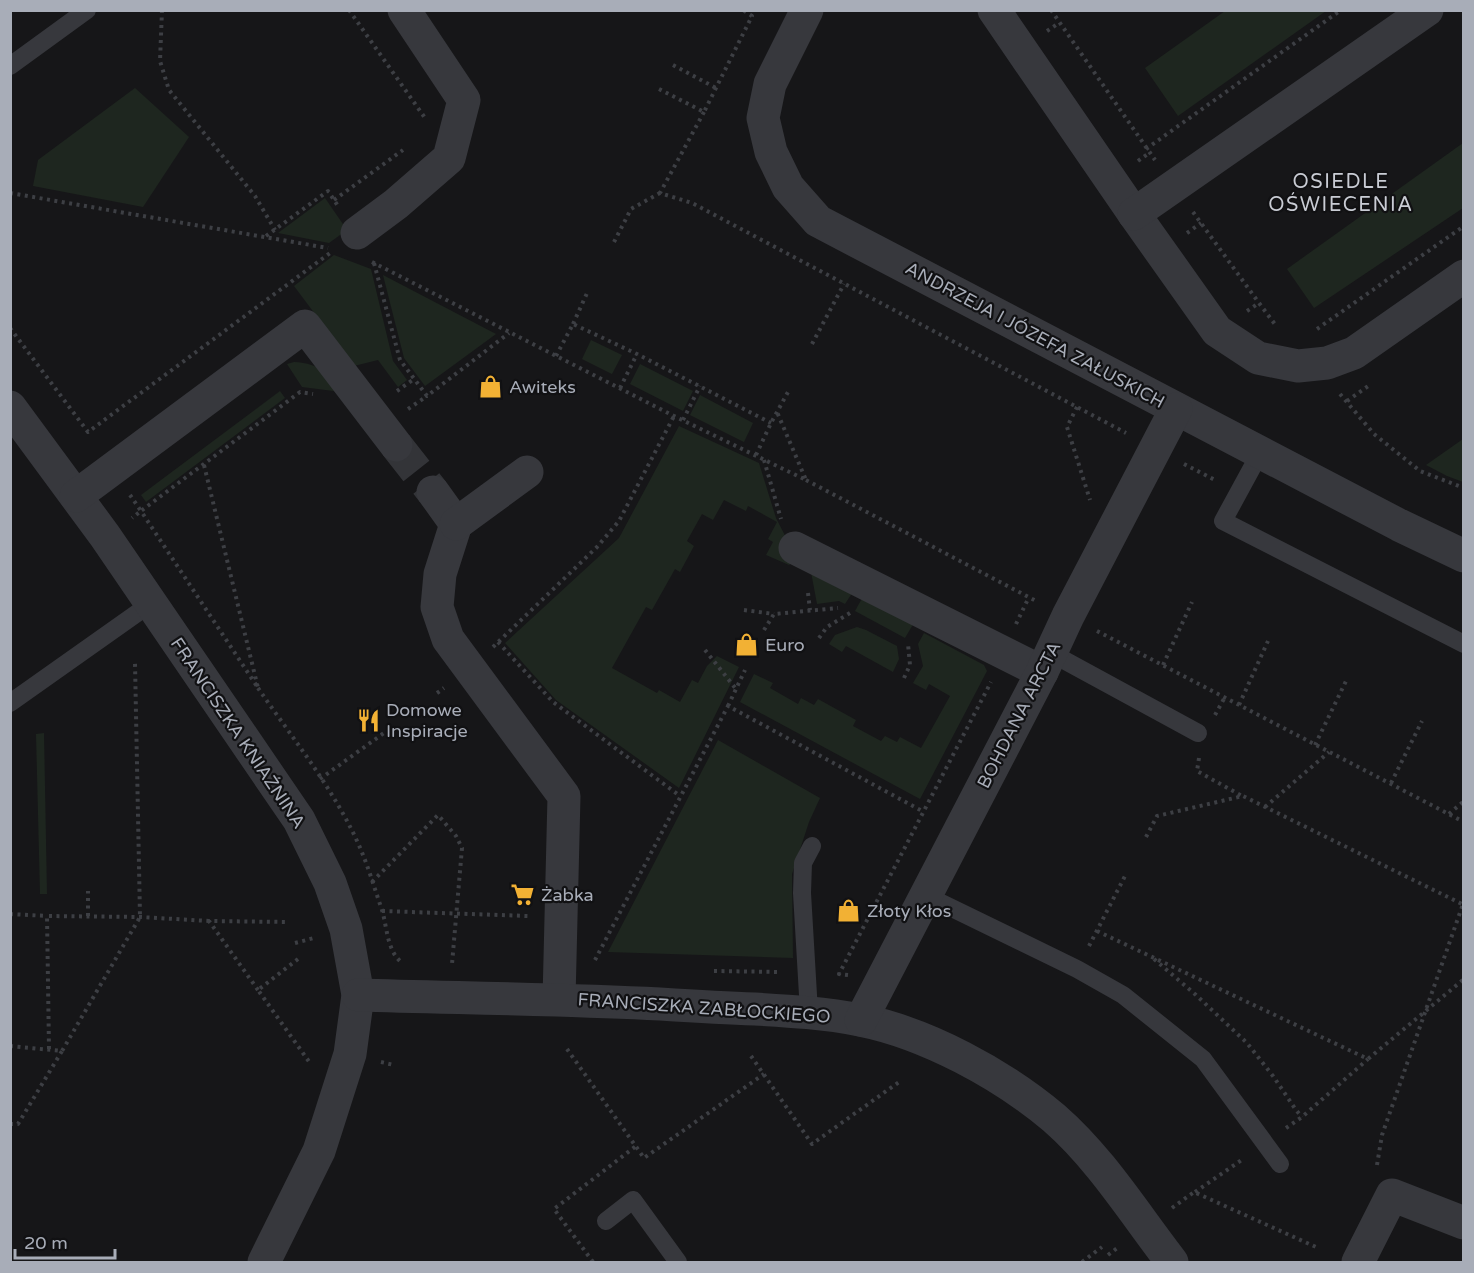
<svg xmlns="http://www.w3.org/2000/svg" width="1474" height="1273" viewBox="0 0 1474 1273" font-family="'Varela Round',sans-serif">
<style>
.green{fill:#1e261f}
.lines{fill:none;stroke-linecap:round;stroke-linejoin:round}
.street-tunnel{stroke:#333438;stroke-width:33;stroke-dasharray:33 16;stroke-linecap:butt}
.path{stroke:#3d3f44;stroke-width:4;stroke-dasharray:3 4.5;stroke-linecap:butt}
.lane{stroke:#37383d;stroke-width:18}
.street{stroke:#37383d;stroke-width:33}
.labels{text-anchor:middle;stroke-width:4.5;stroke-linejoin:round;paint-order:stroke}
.street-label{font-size:18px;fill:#a8adb8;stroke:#111113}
.poi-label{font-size:18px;fill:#a8adb8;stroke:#111113;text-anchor:start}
.neighbourhood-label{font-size:20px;letter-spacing:1.5px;fill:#c9ccd4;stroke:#111113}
</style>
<rect width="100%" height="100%" fill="#161618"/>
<g class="green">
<polygon points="1225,11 1326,11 1178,116 1145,68"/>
<polygon points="135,88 189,137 143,207 33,186 38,160"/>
<polygon points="1463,143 1463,208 1314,308 1287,269"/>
<polygon points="325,198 347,230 329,243 278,233"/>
<polygon points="334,255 371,269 393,361 407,380 398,387 378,360 354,366 294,286"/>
<polygon points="383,275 496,334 425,386 404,358"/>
<polygon points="591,340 622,355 612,374 582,359"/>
<path d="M294 362C321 363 330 376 349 393L302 387 287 364Z"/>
<polygon points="640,364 693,391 683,411 630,384"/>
<polygon points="280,391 285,398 146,502 141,495"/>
<polygon points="700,395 753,423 744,442 690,415"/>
<polygon points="679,426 759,463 776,518 797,559 789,565 766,555 773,542 768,539 777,522 748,506 746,511 724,500 713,520 702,514 687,541 694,546 680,572 675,569 652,610 646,607 612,668 657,693 659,690 680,702 692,680 698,683 707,666 717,656 739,667 679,788 556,700 505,643 619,538"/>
<polygon points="1463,439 1463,482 1447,476 1426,465"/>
<polygon points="811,572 856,587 845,604 839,601 817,604"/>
<polygon points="865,593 915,621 905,638 855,611"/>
<polygon points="857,627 866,630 897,646 899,659 893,672 846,646 842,652 829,644 835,635"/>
<polygon points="924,633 984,665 987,671 920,799 740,702 754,674 773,683 770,688 798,704 801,698 814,705 818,699 856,720 853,726 881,741 885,736 897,742 900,737 921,748 950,696 929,684 926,690 913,683 923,666 918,644"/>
<polygon points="44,733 47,894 40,894 36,734"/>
<polygon points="718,740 820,798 809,822 792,874 793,958 608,952"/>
</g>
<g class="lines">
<polyline class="street-tunnel" points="396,445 433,492"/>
<g class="path">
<polyline points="162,10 160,61 169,90 255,196 275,230"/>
<polyline points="349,10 425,118"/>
<polyline points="1051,10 1155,160"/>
<polyline points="1047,31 1059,23"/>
<polyline points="673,65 716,88"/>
<polyline points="659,89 704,112 752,16 743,10"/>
<polyline points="704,112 660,193 692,203 1126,433"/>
<polyline points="1146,149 1341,10"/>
<polyline points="1138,161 1149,153"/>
<polyline points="10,193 328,248"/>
<polyline points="334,200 403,150"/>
<polyline points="1193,212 1259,303 1277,327"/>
<polyline points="1187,233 1201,223"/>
<polyline points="266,236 328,191 338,206"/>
<polyline points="614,242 631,209 660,193"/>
<polyline points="372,262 674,416 806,480 777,412"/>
<polyline points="374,263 400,360 427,396 509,333"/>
<polyline points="1247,311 1259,303"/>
<polyline points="573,324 588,291"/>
<polyline points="10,328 88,432 330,253"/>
<polyline points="1317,329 1464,226"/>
<polyline points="812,344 844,284"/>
<polyline points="556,356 573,324 637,354 771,423"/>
<polyline points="620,388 637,354"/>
<polyline points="397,391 414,379"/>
<polyline points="1340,394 1374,434 1420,471 1464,488"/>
<polyline points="1347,401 1371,384"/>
<polyline points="1077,407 1067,427 1090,500"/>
<polyline points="408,409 427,396"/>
<polyline points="683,420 700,386"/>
<polyline points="756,455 771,423 788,392"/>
<polyline points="764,460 781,519"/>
<polyline points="1184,464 1215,480"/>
<polyline points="204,465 258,688 141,511 300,392 313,394"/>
<polyline points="806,480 1038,602"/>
<polyline points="130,495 141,511 132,518"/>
<polyline points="808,593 810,610"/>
<polyline points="744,610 774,614"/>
<polyline points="1016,624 1029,597"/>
<polyline points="764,630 774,614 838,608"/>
<polyline points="1097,631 1464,822"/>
<polyline points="819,638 827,627 850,613"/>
<polyline points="498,642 553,702 680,796"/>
<polyline points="493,647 597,547 619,521 674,416"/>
<polyline points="705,650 736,689"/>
<polyline points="1163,665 1192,602"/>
<polyline points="904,678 910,665 908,644"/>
<path d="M258 688C293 739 337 793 361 850 369 869 375 890 382 910 387 927 387 949 400 961"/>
<polyline points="437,693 444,688"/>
<polyline points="1239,705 1268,641"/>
<polyline points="728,706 745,670"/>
<polyline points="1215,715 1225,697"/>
<polyline points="1315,745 1346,681"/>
<polyline points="1199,758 1197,771 1242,796"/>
<polyline points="320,779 384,733"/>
<polyline points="1391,783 1422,721"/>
<polyline points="1265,807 1329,752"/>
<polyline points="1449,814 1464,801"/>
<polyline points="1146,837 1157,816 1243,796 1464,905"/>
<polyline points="372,882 438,815 456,836 462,848 452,964"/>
<polyline points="382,911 528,916"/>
<polyline points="10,914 47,916"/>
<polyline points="88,916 88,891"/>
<polyline points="1097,931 1368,1059 1464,979"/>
<polyline points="295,943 314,938"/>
<polyline points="1089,946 1126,874"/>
<polyline points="298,959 258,990 310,1063"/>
<polyline points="1154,959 1196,995 1247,1043 1273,1076 1296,1110 1302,1117"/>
<polyline points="595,960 728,706 924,812"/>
<polyline points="714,971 781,972"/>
<polyline points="848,975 839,974 991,682"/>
<polyline points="258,990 209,921 288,922"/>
<polyline points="10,1046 62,1051 140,917 135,663"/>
<polyline points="49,1049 47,916 140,917 209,921"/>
<polyline points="567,1049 644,1158 764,1074"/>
<polyline points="751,1056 812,1144 899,1082"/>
<polyline points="381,1062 394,1065"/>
<polyline points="10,1124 18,1124 62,1051"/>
<polyline points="1286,1128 1302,1117 1368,1059"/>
<polyline points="1377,1165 1382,1135 1463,904"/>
<polyline points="1195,1192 1243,1159"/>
<polyline points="1172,1208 1194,1192 1316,1247"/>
<polyline points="1108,1255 1120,1246"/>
<polyline points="593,1262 554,1209 636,1146"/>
<polyline points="1082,1262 1102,1247"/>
</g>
<g class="lane">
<polyline points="10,66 87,10"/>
<polyline points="1260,453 1223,521 1464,644"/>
<polyline points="1051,653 1198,733"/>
<polyline points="10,703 150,604"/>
<polyline points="925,895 1077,969 1123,995 1203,1059 1280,1164"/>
<polyline points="809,1012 802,893 803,863 812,846"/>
<polyline points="606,1221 633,1200 678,1262"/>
</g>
<g class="street">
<polyline points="807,10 770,84 763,118 771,152 788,187 818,221 1399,525 1464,556"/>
<polyline points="994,10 1134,214 1217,331 1258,358 1298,366 1327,363 1354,353 1464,276"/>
<polyline points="1134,214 1427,10"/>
<polyline points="357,233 396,204 449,158 464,100 404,10"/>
<polyline points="10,407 105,536 299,820 330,883 346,929 358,995 350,1054 319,1151 264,1262"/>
<polyline points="433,492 456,524 440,574 437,607 448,639 564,796 559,999"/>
<polyline points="76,496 305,326 396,445"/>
<polyline points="456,524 527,472"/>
<polyline points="795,548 1042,672"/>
<path d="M358 995C459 998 559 999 660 1004 691 1006 723 1008 755 1009 790 1011 825 1013 860 1020 926 1033 1002 1074 1054 1118 1101 1159 1134 1213 1172 1262"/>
<polyline points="861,1020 1042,672 1068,616 1176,409"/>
<polyline points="1358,1262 1392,1195 1464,1223"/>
</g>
</g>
<defs>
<symbol id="shop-bare" viewBox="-9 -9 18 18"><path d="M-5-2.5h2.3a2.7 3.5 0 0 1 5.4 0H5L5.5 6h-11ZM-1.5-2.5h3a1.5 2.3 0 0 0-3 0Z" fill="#f2b134" stroke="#111113" stroke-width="2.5" paint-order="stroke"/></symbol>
<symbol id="restaurant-bare" viewBox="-9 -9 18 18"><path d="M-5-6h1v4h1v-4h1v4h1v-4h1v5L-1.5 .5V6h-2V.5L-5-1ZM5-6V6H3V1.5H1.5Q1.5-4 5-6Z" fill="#f2b134" stroke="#111113" stroke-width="2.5" paint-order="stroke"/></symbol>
<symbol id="supermarket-bare" viewBox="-9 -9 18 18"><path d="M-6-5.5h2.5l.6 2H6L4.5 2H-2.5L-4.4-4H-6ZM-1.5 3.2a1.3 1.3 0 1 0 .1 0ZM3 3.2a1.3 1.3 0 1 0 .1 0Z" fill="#f2b134" stroke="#111113" stroke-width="2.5" paint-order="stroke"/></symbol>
</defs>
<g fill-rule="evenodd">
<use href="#shop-bare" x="474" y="370" width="33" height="33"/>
<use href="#shop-bare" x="730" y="628" width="33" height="33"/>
<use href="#restaurant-bare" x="352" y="704" width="33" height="33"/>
<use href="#supermarket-bare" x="506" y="878" width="33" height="33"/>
<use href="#shop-bare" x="832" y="894" width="33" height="33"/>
</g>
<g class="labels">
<g class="street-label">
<text transform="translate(1035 335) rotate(28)" y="6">ANDRZEJA I JÓZEFA ZAŁUSKICH</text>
<text transform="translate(1019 715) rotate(-63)" y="6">BOHDANA ARCTA</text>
<text transform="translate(238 733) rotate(56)" y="6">FRANCISZKA KNIAŹNINA</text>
<text transform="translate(704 1008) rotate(4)" y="6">FRANCISZKA ZABŁOCKIEGO</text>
</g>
<g class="poi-label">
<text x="509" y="393">Awiteks</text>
<text x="765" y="651">Euro</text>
<text x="386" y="716">Domowe<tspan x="386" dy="21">Inspiracje</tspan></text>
<text x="541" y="901">Żabka</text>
<text x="867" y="917">Złoty Kłos</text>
</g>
<g class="neighbourhood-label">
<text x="1341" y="188">OSIEDLE<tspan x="1341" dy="23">OŚWIECENIA</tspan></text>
</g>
</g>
<rect width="1474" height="1273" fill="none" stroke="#a8adb8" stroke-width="24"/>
<path d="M15 1249v9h100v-9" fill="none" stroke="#a8adb8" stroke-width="3"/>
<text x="24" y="1249" font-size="18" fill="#a8adb8" stroke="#111113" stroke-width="4.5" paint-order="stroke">20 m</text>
</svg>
